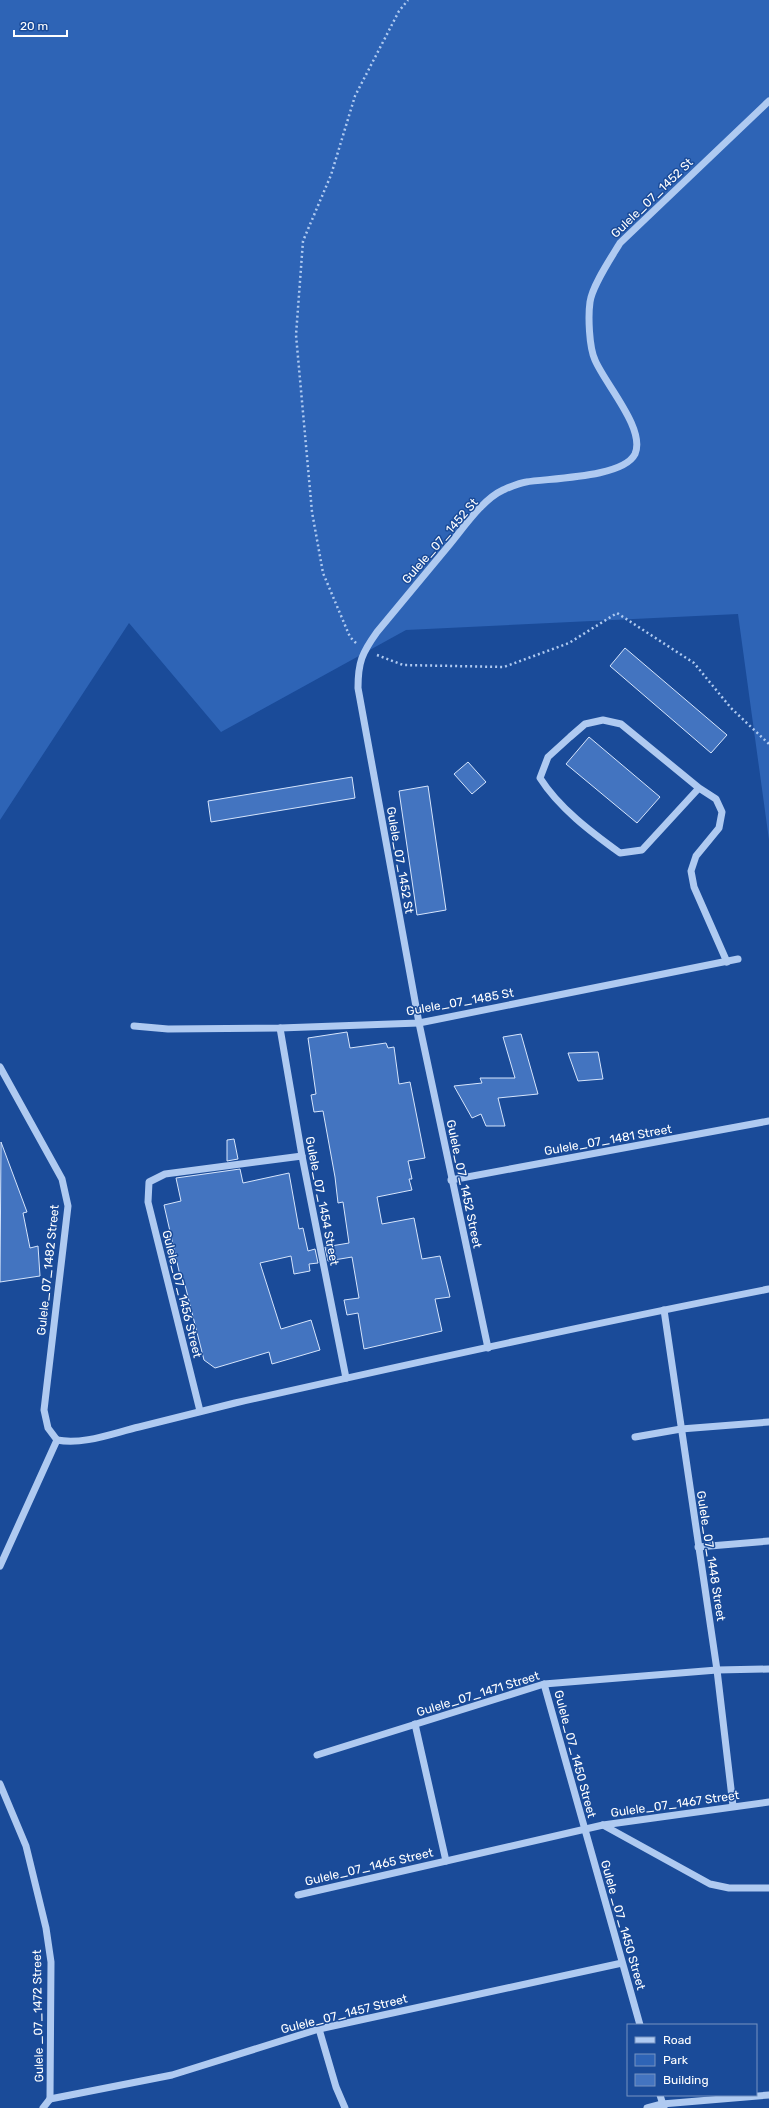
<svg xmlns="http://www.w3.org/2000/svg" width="769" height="2108" viewBox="0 0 769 2108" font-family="Rubik,sans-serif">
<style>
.green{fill:#2e64b6}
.building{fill:#4374c0;stroke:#d6e5fc}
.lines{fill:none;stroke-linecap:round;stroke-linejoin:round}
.path{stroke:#afcaf1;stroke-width:2.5;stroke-dasharray:2 3;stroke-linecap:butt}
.minor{stroke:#afcaf1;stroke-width:7}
.labels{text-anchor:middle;stroke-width:3;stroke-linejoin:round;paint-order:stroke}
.street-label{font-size:12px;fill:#fff;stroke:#1a4b99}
</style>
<rect width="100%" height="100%" fill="#1a4b99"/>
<polygon class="green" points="0,0 769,0 769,840 738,614 406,630 221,732 129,623 0,820"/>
<g class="building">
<polygon points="625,648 727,735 711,753 610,666"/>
<polygon points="589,737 660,797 637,823 566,764"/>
<polygon points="468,762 486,782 472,794 454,774"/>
<polygon points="352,777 355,798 211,822 208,801"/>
<polygon points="428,786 446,910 417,915 399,791"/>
<polygon points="347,1032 350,1048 386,1043 388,1048 394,1047 399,1084 410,1082 425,1158 408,1161 412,1179 409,1179 412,1190 377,1197 382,1224 414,1218 422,1259 440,1256 450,1297 435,1299 442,1331 364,1349 358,1313 347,1315 344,1300 359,1298 352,1257 328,1261 325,1247 349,1243 343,1202 338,1203 335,1177 323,1111 314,1112 311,1095 316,1094 308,1038"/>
<polygon points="521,1034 538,1094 498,1098 505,1126 486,1126 481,1114 472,1118 454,1086 482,1083 480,1078 515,1078 503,1037"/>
<polygon points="598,1052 603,1079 578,1081 568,1053"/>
<polygon points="234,1139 238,1159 227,1161 227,1140"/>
<polygon points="1,1142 27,1212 23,1213 30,1248 38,1246 40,1276 0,1282"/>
<polygon points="240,1169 243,1183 289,1173 299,1229 303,1228 308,1251 315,1249 318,1263 309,1264 310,1271 294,1274 291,1256 260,1263 281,1329 311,1320 320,1350 272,1364 269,1352 215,1368 204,1360 185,1285 183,1285 179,1271 164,1205 181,1201 176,1178"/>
</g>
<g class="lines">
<g class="path">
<polyline points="356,643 350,637 323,573 312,512 296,335 303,241 331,175 355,96 399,11 408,0"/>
<polyline points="377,655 403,665 504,667 569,643 617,613 694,663 731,708 769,744"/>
</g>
<g class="minor">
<path d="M699 788 642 850 620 853C591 832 559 808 540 778L548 757 570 737 585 724 603 720 621 724 699 788 716 799 722 812 719 828 696 856 691 871 694 887 727 962"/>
<polyline points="134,1026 168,1029 280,1028 419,1023 738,959"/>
<polyline points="280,1028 302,1156 346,1378"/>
<polyline points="0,1067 62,1179 68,1206 44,1410 48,1428 57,1440"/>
<polyline points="451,1180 769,1121"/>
<polyline points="664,1310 717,1670 733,1806"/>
<path d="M488 1348 419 1023 358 688C358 662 362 653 377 632 401 603 426 573 450 544 464 527 483 499 503 490 510 487 519 483 526 482 550 478 623 478 635 454 646 429 605 384 595 360 589 347 588 316 590 302 592 286 611 258 620 243L769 101"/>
<polyline points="200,1411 148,1202 149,1182 165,1174 302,1156"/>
<polyline points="635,1437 681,1429 769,1422"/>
<path d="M57 1440C84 1445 113 1433 139 1427 171 1419 203 1411 235 1403 413 1363 590 1324 769 1289"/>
<polyline points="698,1547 769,1541"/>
<polyline points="0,1566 57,1440"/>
<polyline points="544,1684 640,2025"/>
<polyline points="415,1724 446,1861"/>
<polyline points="317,1755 544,1684 717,1670 769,1669"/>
<polyline points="0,1784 26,1846 46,1928 51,1962 50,2099 43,2108"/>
<polyline points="603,1825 710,1884 729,1888 769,1888"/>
<polyline points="298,1895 603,1825 769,1802"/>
<polyline points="319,2029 336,2087 345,2108"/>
<polyline points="660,2095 664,2108"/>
<polyline points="50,2099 172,2075 319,2029 622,1963"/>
<polyline points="647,2108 662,2104 769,2095"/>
</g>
</g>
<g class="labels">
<g class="street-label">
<text transform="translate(652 198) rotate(-44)" y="4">Gulele_07_1452 St</text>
<text transform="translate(440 541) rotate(-49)" y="4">Gulele_07_1452 St</text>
<text transform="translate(400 860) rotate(80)" y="4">Gulele_07_1452 St</text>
<text transform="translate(460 1002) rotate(-10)" y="4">Gulele_07_1485 St</text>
<text transform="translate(608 1140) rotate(-10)" y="4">Gulele_07_1481 Street</text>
<text transform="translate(464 1184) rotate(78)" y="4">Gulele_07_1452 Street</text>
<text transform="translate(322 1201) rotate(79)" y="4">Gulele_07_1454 Street</text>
<text transform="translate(48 1270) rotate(-84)" y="4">Gulele_07_1482 Street</text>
<text transform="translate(182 1294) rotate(76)" y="4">Gulele_07_1456 Street</text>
<text transform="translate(711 1556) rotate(81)" y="4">Gulele_07_1448 Street</text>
<text transform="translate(478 1694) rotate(-17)" y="4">Gulele_07_1471 Street</text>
<text transform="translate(575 1754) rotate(75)" y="4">Gulele_07_1450 Street</text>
<text transform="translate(675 1804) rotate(-8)" y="4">Gulele_07_1467 Street</text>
<text transform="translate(369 1867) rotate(-13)" y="4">Gulele_07_1465 Street</text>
<text transform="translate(623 1925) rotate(74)" y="4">Gulele _07_1450 Street</text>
<text transform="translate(344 2014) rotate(-14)" y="4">Gulele_07_1457 Street</text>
<text transform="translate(38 2016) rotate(-91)" y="4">Gulele _07_1472 Street</text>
</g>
</g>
<rect x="627" y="2024" width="130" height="72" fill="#1a4b99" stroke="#7693c2"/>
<rect x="635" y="2037" width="20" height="6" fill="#afcaf1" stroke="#7693c2"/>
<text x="663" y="2044" font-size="12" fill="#ffffff">Road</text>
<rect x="635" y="2054" width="20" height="12" fill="#2e64b6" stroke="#7693c2"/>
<text x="663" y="2064" font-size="12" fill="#ffffff">Park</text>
<rect x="635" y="2074" width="20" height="12" fill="#4374c0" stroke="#7693c2"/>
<text x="663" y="2084" font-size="12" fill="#ffffff">Building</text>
<path d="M14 30v6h53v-6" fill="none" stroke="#ffffff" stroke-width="2"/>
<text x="20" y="30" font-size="12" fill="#ffffff" stroke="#1a4b99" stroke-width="3" paint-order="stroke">20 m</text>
</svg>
